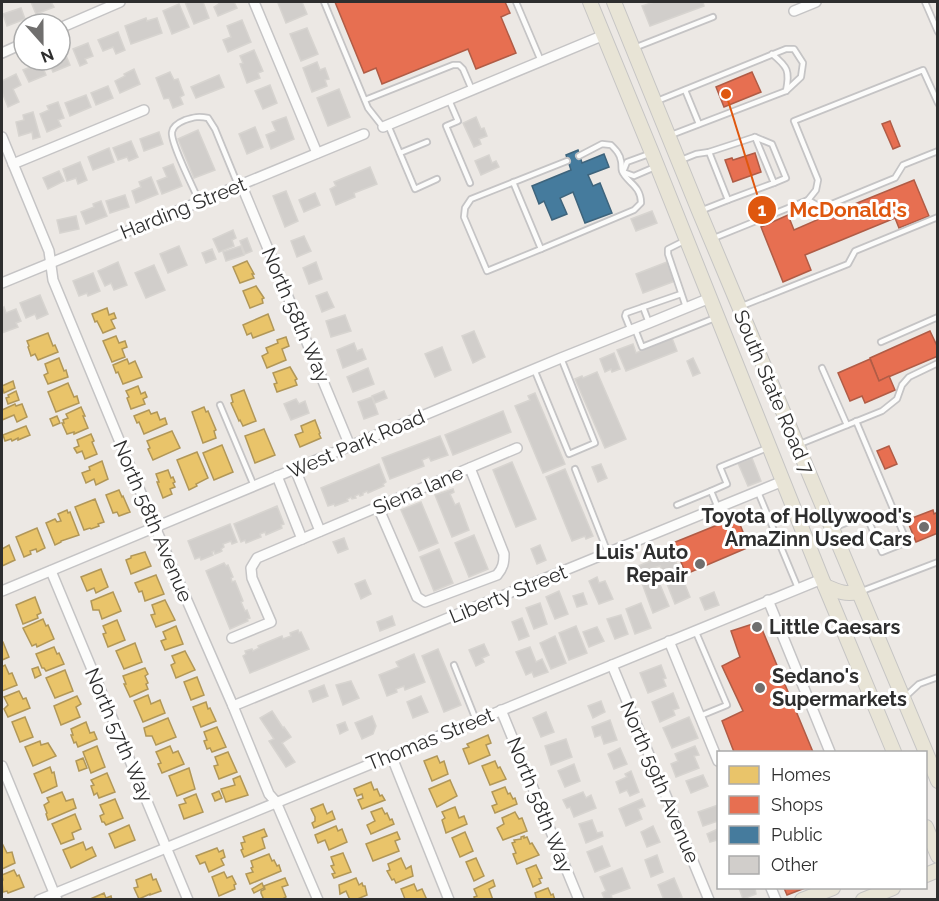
<svg xmlns="http://www.w3.org/2000/svg" width="939" height="901" viewBox="0 0 939 901" font-family="Raleway,sans-serif">
<style>
.homes{fill:#e9c46a;stroke:#b19758;stroke-width:1.5}
.shops{fill:#e76f51;stroke:#b05c46;stroke-width:1.5}
.public{fill:#457b9d;stroke:#3e647c;stroke-width:1.5}
.building{fill:#d1cecb;stroke:#d7d4d0;stroke-width:1.5}
.lines{fill:none;stroke-linecap:round;stroke-linejoin:round}
.lane-casing{stroke:#c5c4c5;stroke-width:8}
.street-casing{stroke:#c5c4c5;stroke-width:12}
.primary-casing{stroke:#c6c5c4;stroke-width:16}
.lane{stroke:#fcfcfb;stroke-width:4.5}
.street{stroke:#fcfcfb;stroke-width:9}
.primary{stroke:#e8e4d6;stroke-width:14}
.poi-dot{fill:#706f6e;stroke:#fff;stroke-width:2}
.labels{text-anchor:middle;stroke-width:6;stroke-linejoin:round;paint-order:stroke}
.street-label{font-size:20px;fill:#2e2e2e;stroke:#fff}
.poi-label{font-size:20px;font-weight:bold;fill:#2e2e2e;stroke:#fff;text-anchor:end}
.leader{fill:none;stroke:#df570e;stroke-width:2}
.callout-dot{fill:#df570e;stroke:#fff;stroke-width:2}
.mark-label{font-size:18px;text-anchor:middle;font-weight:bold;fill:#fff}
.callout-label{font-size:21px;text-anchor:middle;font-weight:bold;fill:#df570e;stroke:#fff;stroke-width:6;stroke-linejoin:round;paint-order:stroke}
</style>
<rect width="100%" height="100%" fill="#ece8e4"/>
<g class="homes">
<polygon points="247,261 254,274 252,274 254,278 240,283 233,267"/>
<polygon points="256,286 264,298 262,299 263,303 250,308 243,291"/>
<polygon points="107,308 109,315 114,313 116,318 111,320 115,328 103,333 97,321 95,322 92,314"/>
<polygon points="268,314 274,330 253,338 251,333 247,335 243,325"/>
<polygon points="48,333 53,346 55,345 58,352 38,360 35,354 31,356 28,347 29,346 27,341"/>
<polygon points="116,336 119,343 125,341 127,347 122,349 125,357 112,362 103,341"/>
<polygon points="286,337 289,346 282,349 286,360 267,368 262,356 268,353 266,348 278,343 277,340"/>
<polygon points="59,358 64,371 66,370 68,377 48,384 44,375 48,373 45,364"/>
<polygon points="127,359 129,364 135,361 142,377 123,384 118,372 116,373 113,365"/>
<polygon points="290,367 297,379 295,380 297,385 277,392 274,384 277,383 273,373"/>
<polygon points="13,381 15,388 4,393 2,386"/>
<polygon points="68,383 74,397 77,396 79,403 56,412 48,392"/>
<polygon points="138,386 141,394 145,392 147,397 143,399 145,404 131,409 127,398 129,397 126,391"/>
<polygon points="244,390 256,421 243,426 240,420 239,421 231,403 233,402 231,395"/>
<polygon points="16,391 19,400 8,404 6,398 9,397 8,395"/>
<polygon points="15,404 16,406 22,404 27,417 17,422 14,415 2,420 2,410"/>
<polygon points="81,407 85,416 83,416 88,428 74,434 74,432 67,434 62,423 64,423 63,420 68,418 66,414"/>
<polygon points="204,407 206,412 208,411 216,430 214,431 216,438 203,443 192,412"/>
<polygon points="149,410 151,414 157,412 160,420 165,418 167,424 144,434 139,422 137,423 134,416"/>
<polygon points="57,416 60,423 53,426 50,419"/>
<polygon points="315,420 320,433 319,434 321,438 300,447 295,435 303,432 301,426"/>
<polygon points="26,426 30,435 18,440 18,438 12,441 11,439 5,441 3,435"/>
<polygon points="264,429 275,455 255,463 245,436"/>
<polygon points="172,431 180,448 153,460 148,449 150,448 147,441"/>
<polygon points="91,434 94,441 92,442 97,454 85,459 82,451 77,453 74,448 79,446 77,440"/>
<polygon points="222,445 233,472 214,480 203,453"/>
<polygon points="197,452 208,478 196,484 197,486 189,490 177,460"/>
<polygon points="102,461 108,479 96,485 94,479 86,483 82,473 90,470 89,467"/>
<polygon points="168,470 171,478 173,477 175,482 173,483 175,487 170,489 172,494 163,498 157,482 159,482 156,474"/>
<polygon points="119,490 122,497 123,496 130,512 119,516 117,512 113,513 106,495"/>
<polygon points="95,499 104,522 98,524 99,526 91,529 90,528 84,530 75,507"/>
<polygon points="67,510 68,513 70,512 79,535 61,541 61,542 55,545 46,523 55,519 57,522 61,521 58,514"/>
<polygon points="37,528 45,548 37,552 36,549 30,551 31,554 24,557 16,537"/>
<polygon points="9,545 15,560 2,566 2,549"/>
<polygon points="145,552 151,566 131,574 126,560 131,558 131,556"/>
<polygon points="101,569 108,587 96,593 94,588 87,591 81,577"/>
<polygon points="156,575 164,594 145,601 142,591 139,592 135,583"/>
<polygon points="113,592 121,611 102,619 99,610 93,610 91,601"/>
<polygon points="35,597 41,613 37,615 38,618 23,624 16,605"/>
<polygon points="165,600 175,620 156,627 151,615 155,614 152,605"/>
<polygon points="43,619 46,626 48,625 54,639 37,647 36,644 32,646 23,628"/>
<polygon points="117,620 125,640 108,647 103,634 106,633 103,626"/>
<polygon points="176,626 183,644 165,650 161,641 166,639 163,632"/>
<polygon points="2,642 3,642 9,657 2,660"/>
<polygon points="135,643 142,662 124,669 116,651"/>
<polygon points="54,647 57,654 59,653 64,664 46,671 44,668 42,668 36,654"/>
<polygon points="185,651 195,670 176,678 171,665 175,663 172,656"/>
<polygon points="5,665 9,674 12,673 17,685 2,691 2,667"/>
<polygon points="38,667 41,675 35,678 32,669"/>
<polygon points="145,668 148,674 145,676 148,683 146,684 148,689 130,697 124,684 126,684 123,676"/>
<polygon points="65,670 73,691 55,698 46,678"/>
<polygon points="197,677 204,695 191,700 184,682"/>
<polygon points="19,691 23,699 26,698 30,708 8,717 4,709 8,705 4,697"/>
<polygon points="148,695 151,704 160,700 165,713 143,722 134,701"/>
<polygon points="77,696 81,704 76,707 80,717 61,725 54,706"/>
<polygon points="206,702 208,709 210,708 216,721 201,727 193,707"/>
<polygon points="25,717 33,737 20,742 12,722"/>
<polygon points="168,718 176,737 156,745 152,736 146,736 144,728"/>
<polygon points="86,722 90,733 94,732 97,739 78,747 76,742 74,743 71,735 73,735 71,729"/>
<polygon points="217,727 226,747 212,752 210,748 207,749 204,741 207,740 204,732"/>
<polygon points="488,735 491,743 486,745 490,755 469,764 463,749 469,747 467,744"/>
<polygon points="40,741 41,745 48,743 56,756 33,766 25,747"/>
<polygon points="97,746 105,767 91,773 83,752"/>
<polygon points="170,746 173,753 178,751 184,764 162,773 158,764 161,763 156,752"/>
<polygon points="228,752 237,772 219,779 214,766 218,765 215,757"/>
<polygon points="437,756 440,763 444,761 448,774 432,781 424,761"/>
<polygon points="83,758 87,768 79,771 76,761"/>
<polygon points="495,761 498,768 500,767 506,779 490,785 482,766"/>
<polygon points="50,767 52,773 54,772 57,786 42,793 34,774"/>
<polygon points="189,768 195,789 177,796 169,776"/>
<polygon points="107,773 115,792 99,798 97,793 94,795 91,786 94,785 91,780"/>
<polygon points="240,776 248,795 226,802 221,789 235,785 233,779"/>
<polygon points="450,780 457,796 437,807 429,789"/>
<polygon points="371,782 374,790 377,789 380,796 382,795 385,800 362,809 358,800 363,798 362,794 357,796 354,789"/>
<polygon points="505,787 508,794 510,793 513,799 515,798 517,804 495,813 492,806 497,804 492,792"/>
<polygon points="219,791 222,798 215,801 212,794"/>
<polygon points="62,792 66,801 73,799 76,808 48,820 46,814 47,813 44,805 49,802 47,798"/>
<polygon points="196,794 203,812 184,819 179,805 186,803 184,799"/>
<polygon points="115,799 123,818 106,825 104,822 102,822 100,816 104,814 100,805"/>
<polygon points="323,804 327,814 332,811 335,819 314,828 312,823 315,821 315,817 311,809"/>
<polygon points="455,807 459,818 464,816 467,824 446,833 442,820 445,818 442,812"/>
<polygon points="382,808 385,814 387,813 390,820 392,819 394,824 371,834 367,825 375,821 371,812"/>
<polygon points="515,812 519,819 522,818 527,831 503,840 497,828 504,824 502,818"/>
<polygon points="75,814 81,829 72,833 74,839 61,844 52,824"/>
<polygon points="129,825 135,840 115,848 109,834"/>
<polygon points="336,826 338,831 342,829 347,842 329,850 325,840 318,843 315,835"/>
<polygon points="264,829 267,836 262,838 265,848 244,857 241,850 243,849 241,843 245,842 243,837"/>
<polygon points="397,832 400,839 395,841 399,851 373,861 366,844"/>
<polygon points="465,832 473,851 460,857 452,838"/>
<polygon points="524,836 524,838 527,837 530,844 532,843 539,855 517,864 513,854 516,853 512,843 515,842 514,840 521,839 521,837"/>
<polygon points="83,842 86,850 92,847 96,856 71,868 63,850"/>
<polygon points="3,845 7,853 12,852 15,863 2,869 2,846"/>
<polygon points="217,848 219,852 223,850 225,857 221,859 224,865 209,872 205,862 200,864 196,856"/>
<polygon points="343,853 351,872 334,878 332,874 335,873 331,866 334,865 331,857"/>
<polygon points="269,854 272,861 274,860 277,866 279,865 281,871 250,884 246,874 253,872 251,868 253,867 251,861"/>
<polygon points="401,858 406,869 411,866 413,876 396,883 394,879 392,880 387,871 390,870 388,864"/>
<polygon points="476,858 484,876 474,881 466,862"/>
<polygon points="536,865 542,878 539,879 541,883 533,887 526,869"/>
<polygon points="14,870 17,876 19,875 24,887 8,893 7,891 3,892 2,881 3,880 2,875"/>
<polygon points="224,872 227,878 232,876 236,884 234,885 235,889 219,896 212,877"/>
<polygon points="151,874 153,880 156,879 161,891 150,895 150,894 139,899 134,888 138,887 136,880"/>
<polygon points="285,878 288,885 282,887 286,897 281,900 264,900 261,893 261,891 265,889 264,886"/>
<polygon points="356,878 359,885 362,883 363,886 365,886 367,895 355,900 350,900 346,891 340,894 339,885"/>
<polygon points="493,880 495,886 489,889 493,900 475,900 474,897 477,896 474,889"/>
<polygon points="262,883 264,888 254,893 252,889"/>
<polygon points="414,884 417,891 422,889 427,900 404,900 405,899 401,889"/>
<polygon points="548,888 551,895 553,894 555,900 537,900 535,893"/>
<polygon points="104,893 106,898 111,896 112,900 88,900"/>
</g>
<g class="shops">
<polygon points="335,2 505,2 510,13 501,17 516,53 476,69 468,49 382,84 376,68 364,73"/>
<polygon points="752,72 761,92 724,107 716,87"/>
<polygon points="890,121 900,146 893,149 882,124"/>
<polygon points="755,153 761,172 733,182 725,160 732,158 733,160"/>
<polygon points="914,180 929,216 899,228 895,218 805,255 811,270 783,282 761,227 788,215 794,230 817,220 814,214 827,208 830,214"/>
<polygon points="930,331 938,348 938,356 879,381 870,358"/>
<polygon points="870,359 879,381 889,376 895,390 865,403 862,396 850,401 838,373"/>
<polygon points="889,446 897,464 885,469 877,451"/>
<polygon points="933,510 934,514 938,512 938,533 916,542 907,520"/>
<polygon points="737,517 749,547 686,574 673,543"/>
<polygon points="759,622 813,752 734,752 722,721 743,711 722,666 740,657 731,631"/>
<polygon points="784,888 805,888 787,895"/>
</g>
<polygon class="public" points="578,150 582,163 604,154 609,167 588,175 593,186 600,183 612,213 585,223 573,192 560,198 567,214 552,220 544,201 539,204 532,186 571,170 566,155"/>
<g class="building">
<polygon points="31,2 51,2 54,7 36,14"/>
<polygon points="185,2 203,2 209,18 194,24"/>
<polygon points="218,2 234,2 237,8 218,16 214,7 219,4"/>
<polygon points="282,2 302,2 307,14 286,23 278,3"/>
<polygon points="654,2 703,2 704,6 650,26 642,6"/>
<polygon points="179,4 189,27 172,34 163,11"/>
<polygon points="21,8 25,19 7,26 3,14"/>
<polygon points="146,18 147,21 157,18 162,33 131,44 125,26"/>
<polygon points="242,20 251,42 228,52 223,40 231,37 227,26"/>
<polygon points="307,28 318,54 301,61 290,34"/>
<polygon points="118,32 125,50 116,54 113,47 103,51 98,40"/>
<polygon points="88,43 93,56 85,59 87,63 80,66 73,49"/>
<polygon points="254,50 263,71 258,73 260,78 247,83 240,64 243,63 240,56"/>
<polygon points="65,53 70,65 53,72 48,61 60,60 60,55"/>
<polygon points="317,62 320,70 325,68 329,79 325,80 327,86 312,92 303,68"/>
<polygon points="41,63 46,75 29,82 23,70"/>
<polygon points="134,69 140,84 120,93 115,81 125,76 124,74"/>
<polygon points="170,72 174,80 178,79 184,95 180,97 183,104 173,108 169,98 164,99 156,78"/>
<polygon points="16,74 21,85 13,89 19,102 8,107 2,92 2,81"/>
<polygon points="219,75 224,87 196,98 191,87"/>
<polygon points="270,85 277,103 263,109 255,91"/>
<polygon points="108,86 113,98 96,105 91,93"/>
<polygon points="339,89 350,117 328,126 317,98"/>
<polygon points="86,95 91,107 70,116 65,103"/>
<polygon points="58,102 64,118 58,120 61,126 47,132 40,114 49,110 47,106"/>
<polygon points="33,112 40,137 33,139 32,132 19,136 16,122 24,120 23,115"/>
<polygon points="286,117 294,139 271,149 266,135 276,131 272,122"/>
<polygon points="476,117 481,129 484,128 487,136 479,139 481,144 474,147 463,123"/>
<polygon points="255,127 263,147 247,154 239,134"/>
<polygon points="198,130 215,170 194,178 178,139"/>
<polygon points="159,132 163,144 144,151 140,139"/>
<polygon points="131,141 138,157 129,161 127,157 118,160 113,148"/>
<polygon points="109,148 114,162 93,170 88,157"/>
<polygon points="489,155 492,163 496,161 499,167 481,175 475,161"/>
<polygon points="80,162 87,180 78,184 76,178 67,181 63,169"/>
<polygon points="173,164 182,186 162,194 157,181 167,177 163,168"/>
<polygon points="370,167 377,184 354,193 355,197 336,205 330,189 336,186 334,182"/>
<polygon points="59,171 64,181 48,189 43,178"/>
<polygon points="151,177 158,194 136,203 132,191 141,187 139,182"/>
<polygon points="286,191 298,221 285,227 273,196"/>
<polygon points="315,193 320,205 304,212 299,200"/>
<polygon points="125,195 129,207 110,213 106,201"/>
<polygon points="101,201 107,216 86,224 81,212 94,207 93,204"/>
<polygon points="652,211 657,223 636,231 631,219"/>
<polygon points="76,216 79,229 60,233 57,220"/>
<polygon points="233,230 236,238 232,240 234,246 219,252 213,239"/>
<polygon points="304,236 311,251 297,257 291,241"/>
<polygon points="247,238 252,251 245,254 240,241"/>
<polygon points="179,246 187,265 168,273 160,254"/>
<polygon points="241,246 244,255 226,261 223,252"/>
<polygon points="212,249 216,259 206,263 202,253"/>
<polygon points="118,262 127,285 114,290 111,283 105,286 98,271"/>
<polygon points="316,262 322,279 309,284 303,268"/>
<polygon points="667,262 675,281 643,293 636,274"/>
<polygon points="154,265 165,290 146,298 135,273"/>
<polygon points="93,273 100,291 88,296 87,293 79,296 73,281"/>
<polygon points="327,292 334,307 322,312 316,296"/>
<polygon points="40,295 48,314 37,319 35,314 26,318 20,303"/>
<polygon points="4,307 6,313 16,309 21,321 16,323 18,327 2,333 2,309"/>
<polygon points="345,315 351,331 331,337 326,321"/>
<polygon points="474,331 485,357 473,363 462,336"/>
<polygon points="672,338 677,351 626,371 617,350 633,344 636,353"/>
<polygon points="354,343 357,351 362,349 366,359 343,368 337,350"/>
<polygon points="442,347 451,370 435,377 425,354"/>
<polygon points="614,353 620,369 612,372 611,369 605,372 600,359"/>
<polygon points="693,358 700,373 693,376 687,361"/>
<polygon points="368,368 374,384 353,392 347,377"/>
<polygon points="597,372 626,439 605,448 575,379 582,376 583,378"/>
<polygon points="384,391 387,398 375,403 372,396"/>
<polygon points="535,393 565,464 543,473 515,406 530,400 528,396"/>
<polygon points="372,397 378,414 364,419 358,402"/>
<polygon points="296,399 299,404 305,401 309,413 291,420 284,404"/>
<polygon points="503,411 511,432 453,455 445,435"/>
<polygon points="440,436 448,455 431,461 429,457 422,460 424,466 390,479 382,458"/>
<polygon points="752,458 761,481 748,486 738,463"/>
<polygon points="512,462 536,519 516,527 493,470"/>
<polygon points="379,464 386,482 383,484 384,486 368,493 367,491 363,493 363,495 360,496 359,494 355,496 356,498 352,499 351,497 347,499 348,501 335,506 334,504 328,506 321,488"/>
<polygon points="601,464 607,478 598,482 592,467"/>
<polygon points="565,469 593,536 586,539 585,536 572,541 546,477"/>
<polygon points="453,489 454,492 450,494 455,505 459,503 469,530 452,537 435,495"/>
<polygon points="421,502 438,543 419,551 401,510"/>
<polygon points="277,506 284,524 281,525 282,528 266,535 265,532 260,534 261,537 246,543 245,540 241,542 234,524"/>
<polygon points="230,524 237,542 232,544 231,541 223,544 224,547 221,549 222,551 220,552 215,554 214,551 212,552 213,555 201,560 200,557 195,559 188,541"/>
<polygon points="474,535 488,569 469,577 455,543"/>
<polygon points="344,538 348,549 338,553 333,542"/>
<polygon points="540,545 546,560 537,564 531,549"/>
<polygon points="439,549 453,583 434,591 420,557"/>
<polygon points="672,552 690,597 675,604 660,566 653,568 669,606 653,613 636,567"/>
<polygon points="224,563 226,566 228,565 233,577 231,578 232,582 235,581 243,601 241,602 245,611 247,610 250,618 247,619 248,621 230,629 206,571"/>
<polygon points="597,577 599,583 605,581 613,599 599,604 589,581"/>
<polygon points="365,580 371,594 361,599 355,584"/>
<polygon points="559,591 568,614 555,619 546,597"/>
<polygon points="714,592 719,605 705,610 700,598"/>
<polygon points="583,593 587,604 577,607 573,596"/>
<polygon points="540,603 547,624 534,629 526,608"/>
<polygon points="641,603 651,628 635,634 626,609"/>
<polygon points="621,615 628,634 615,639 607,619"/>
<polygon points="392,616 395,625 380,631 377,622"/>
<polygon points="522,618 529,636 519,640 512,622"/>
<polygon points="576,626 587,653 569,660 559,633"/>
<polygon points="597,627 604,641 589,647 583,632"/>
<polygon points="298,630 299,633 301,632 309,649 250,673 243,656 246,654 245,651 252,649 253,651 259,648 258,646 282,636 283,639 291,636 290,633"/>
<polygon points="555,636 566,663 551,669 540,643"/>
<polygon points="484,644 489,655 482,658 484,662 476,666 469,650"/>
<polygon points="530,647 536,662 542,659 548,672 534,677 532,672 526,675 516,652"/>
<polygon points="438,649 461,705 444,712 422,656"/>
<polygon points="414,654 425,682 405,690 404,686 396,689 397,692 387,696 379,675 399,667 396,662"/>
<polygon points="661,665 666,678 663,679 666,686 648,693 640,673"/>
<polygon points="351,681 359,698 343,705 336,685"/>
<polygon points="324,685 328,696 313,702 309,691"/>
<polygon points="673,693 679,708 673,710 675,715 660,722 652,702"/>
<polygon points="421,696 428,712 413,718 407,702"/>
<polygon points="601,701 605,712 593,718 588,706"/>
<polygon points="272,711 283,728 284,727 291,737 282,743 295,762 286,767 269,741 274,739 260,718"/>
<polygon points="546,712 554,732 541,737 533,718"/>
<polygon points="372,716 376,726 373,734 362,739 355,723"/>
<polygon points="689,717 698,738 672,748 663,728"/>
<polygon points="610,720 617,740 604,744 601,735 595,737 592,727"/>
<polygon points="345,722 348,730 340,734 337,725"/>
<polygon points="566,739 572,757 551,765 545,746"/>
<polygon points="695,746 699,755 694,756 699,768 676,777 671,764 678,761 675,754"/>
<polygon points="620,748 627,764 614,769 608,754"/>
<polygon points="574,764 580,781 565,787 558,771"/>
<polygon points="631,771 639,792 630,796 627,790 620,793 616,782 627,777 625,774"/>
<polygon points="703,775 708,786 691,793 686,781"/>
<polygon points="583,792 586,798 591,795 596,808 574,817 570,807 567,808 563,800"/>
<polygon points="642,799 645,806 638,809 642,819 626,826 619,809"/>
<polygon points="718,805 718,821 703,826 698,812"/>
<polygon points="592,820 597,833 602,832 603,836 586,843 579,824"/>
<polygon points="653,826 660,842 647,847 641,832"/>
<polygon points="718,829 718,843 717,840 710,842 707,834"/>
<polygon points="602,846 610,866 595,872 587,852"/>
<polygon points="657,855 663,872 651,877 645,860"/>
<polygon points="622,868 630,888 611,895 612,898 605,900 602,893 606,891 600,877"/>
<polygon points="674,878 682,897 675,900 664,900 658,885"/>
<polygon points="739,888 755,888 756,894 743,899"/>
</g>
<g class="lines">
<defs>
<g id="lane">
<polyline points="324,2 368,108 383,127"/>
<polyline points="516,2 541,61"/>
<polyline points="925,2 938,32"/>
<polyline points="634,48 713,17"/>
<path d="M772 54C788 67 790 71 786 91"/>
<polyline points="685,90 699,124"/>
<polyline points="365,100 453,65 459,65 463,69 472,90"/>
<polyline points="449,100 458,121 446,126 470,183"/>
<polyline points="657,101 786,49 794,49 803,63 801,77 786,91 671,135"/>
<polyline points="388,125 415,189 437,179"/>
<polyline points="755,137 772,144 786,178 774,183"/>
<polyline points="400,153 427,142"/>
<polyline points="649,154 627,162 623,172 634,176 655,167"/>
<polyline points="681,160 696,154 709,152 755,137 774,183 728,200"/>
<polyline points="513,182 541,249 487,271 464,217 465,208 471,199 567,161"/>
<polyline points="808,200 822,208 895,178 903,165 938,151"/>
<path d="M199 201C194 189 170 142 172 132 173 125 180 122 185 120 194 117 199 116 208 118L215 129 238 185"/>
<polyline points="700,211 728,200 709,152"/>
<polyline points="714,238 808,200 816,190 818,180 794,121 923,70 938,103"/>
<polyline points="684,241 668,249 668,254 686,307"/>
<path d="M541 249 634 210 641 203C641 185 626 182 622 171 621 168 622 164 621 161 620 154 616 150 611 145L602 144 579 156"/>
<polyline points="742,306 848,264 855,251 938,217"/>
<polyline points="643,307 649,323"/>
<polyline points="635,329 642,347 715,318"/>
<polyline points="631,331 625,316 626,313 681,294"/>
<polyline points="881,342 938,317"/>
<polyline points="822,368 847,425"/>
<polyline points="534,369 569,454 595,443 561,358"/>
<polyline points="220,405 254,486"/>
<polyline points="800,444 882,411 897,399 902,385 909,377 938,363"/>
<polyline points="575,469 608,553"/>
<polyline points="711,491 727,484 720,467 767,448"/>
<polyline points="758,492 798,588"/>
<polyline points="677,505 711,491 718,508"/>
<polyline points="833,528 866,515 882,552 907,542 856,421"/>
<polyline points="862,591 938,562"/>
<polyline points="695,630 727,705 700,716"/>
<polyline points="454,665 476,720"/>
<polyline points="905,697 919,684 938,677"/>
</g>
<g id="street">
<polyline points="254,2 317,153"/>
<polyline points="794,11 816,2"/>
<polyline points="60,28 120,2"/>
<polyline points="2,53 24,43"/>
<polyline points="383,127 604,35"/>
<polyline points="2,137 49,251 53,280 155,527 233,706 269,794 276,802 318,900"/>
<polyline points="13,164 144,110"/>
<polyline points="241,184 350,446"/>
<polyline points="2,283 364,134"/>
<polyline points="295,469 320,531"/>
<polyline points="277,476 302,539"/>
<path d="M378 507 417 597 425 602 497 575C503 568 504 563 504 554L470 468"/>
<polyline points="51,571 188,900"/>
<polyline points="2,591 561,358 649,323 710,298"/>
<polyline points="768,600 830,752"/>
<polyline points="232,638 271,622 252,578 251,568 257,558 517,448"/>
<polyline points="669,641 718,761"/>
<polyline points="612,665 709,900"/>
<polyline points="233,706 783,481"/>
<polyline points="501,710 579,900"/>
<polyline points="391,755 449,900"/>
<polyline points="2,766 57,900"/>
<polyline points="771,888 776,900"/>
<polyline points="39,900 822,579"/>
</g>
<g id="primary">
<polyline points="590,2 652,153 822,579 894,752"/>
<polyline points="614,2 699,211 938,781"/>
<path d="M825 586C837 591 845 595 858 592"/>
<polyline points="926,827 938,856"/>
<polyline points="926,875 938,870"/>
<polyline points="802,900 833,888"/>
<polyline points="863,900 893,888"/>
</g>
</defs>
<use href="#lane" class="lane-casing"/>
<use href="#street" class="street-casing"/>
<use href="#primary" class="primary-casing"/>
<use href="#lane" class="lane"/>
<use href="#street" class="street"/>
<use href="#primary" class="primary"/>
</g>
<g class="poi-dot">
<circle cx="924" cy="527" r="6"/>
<circle cx="700" cy="564" r="6"/>
<circle cx="757" cy="627" r="6"/>
<circle cx="760" cy="688" r="6"/>
</g>
<g class="labels">
<g class="street-label">
<text transform="translate(183 208) rotate(-22)" y="7">Harding Street</text>
<text transform="translate(296 315) rotate(67)" y="7">North 58th Way</text>
<text transform="translate(774 392) rotate(67)" y="7">South State Road 7</text>
<text transform="translate(356 444) rotate(-23)" y="7">West Park Road</text>
<text transform="translate(418 490) rotate(-23)" y="7">Siena lane</text>
<text transform="translate(153 521) rotate(67)" y="7">North 58th Avenue</text>
<text transform="translate(508 594) rotate(-22)" y="7">Liberty Street</text>
<text transform="translate(119 735) rotate(67)" y="7">North 57th Way</text>
<text transform="translate(430 739) rotate(-22)" y="7">Thomas Street</text>
<text transform="translate(660 782) rotate(67)" y="7">North 59th Avenue</text>
<text transform="translate(540 805) rotate(68)" y="7">North 58th Way</text>
</g>
<g class="poi-label">
<text x="912" y="523">Toyota of Hollywood's<tspan x="912" dy="23">AmaZinn Used Cars</tspan></text>
<text x="688" y="559">Luis' Auto<tspan x="688" dy="23">Repair</tspan></text>
<text x="769" y="634" text-anchor="start">Little Caesars</text>
<text x="772" y="683" text-anchor="start">Sedano's<tspan x="772" dy="23">Supermarkets</tspan></text>
</g>
</g>
<path class="leader" d="M726 94L762 210"/>
<g class="callout-dot">
<circle cx="726" cy="94" r="6"/>
<circle cx="762" cy="210" r="15"/>
</g>
<g class="mark-label">
<text x="762" y="216">1</text>
</g>
<g class="callout-label">
<text x="848" y="217">McDonald's</text>
</g>
<rect width="939" height="901" fill="none" stroke="#2e2e2e" stroke-width="6"/>
<rect x="717" y="751" width="210" height="138" fill="#ffffff" stroke="#ababab" stroke-width="1.5"/>
<rect x="729" y="766" width="30" height="18" fill="#e9c46a" stroke="#ababab" stroke-width="1.5"/>
<text x="771" y="781" font-size="18" fill="#2e2e2e">Homes</text>
<rect x="729" y="796" width="30" height="18" fill="#e76f51" stroke="#ababab" stroke-width="1.5"/>
<text x="771" y="811" font-size="18" fill="#2e2e2e">Shops</text>
<rect x="729" y="826" width="30" height="18" fill="#457b9d" stroke="#ababab" stroke-width="1.5"/>
<text x="771" y="841" font-size="18" fill="#2e2e2e">Public</text>
<rect x="729" y="856" width="30" height="18" fill="#d1cecb" stroke="#ababab" stroke-width="1.5"/>
<text x="771" y="871" font-size="18" fill="#2e2e2e">Other</text>
<g transform="translate(42 42) rotate(159)"><circle r="28" fill="#ffffff" stroke="#ababab" stroke-width="1.5"/>
<path d="M0-4.5L10 22L0 15L-10 22Z" fill="#706f6e"/>
<text y="-9" font-size="16" font-weight="bold" text-anchor="middle" fill="#2e2e2e">N</text>
</g>
</svg>
